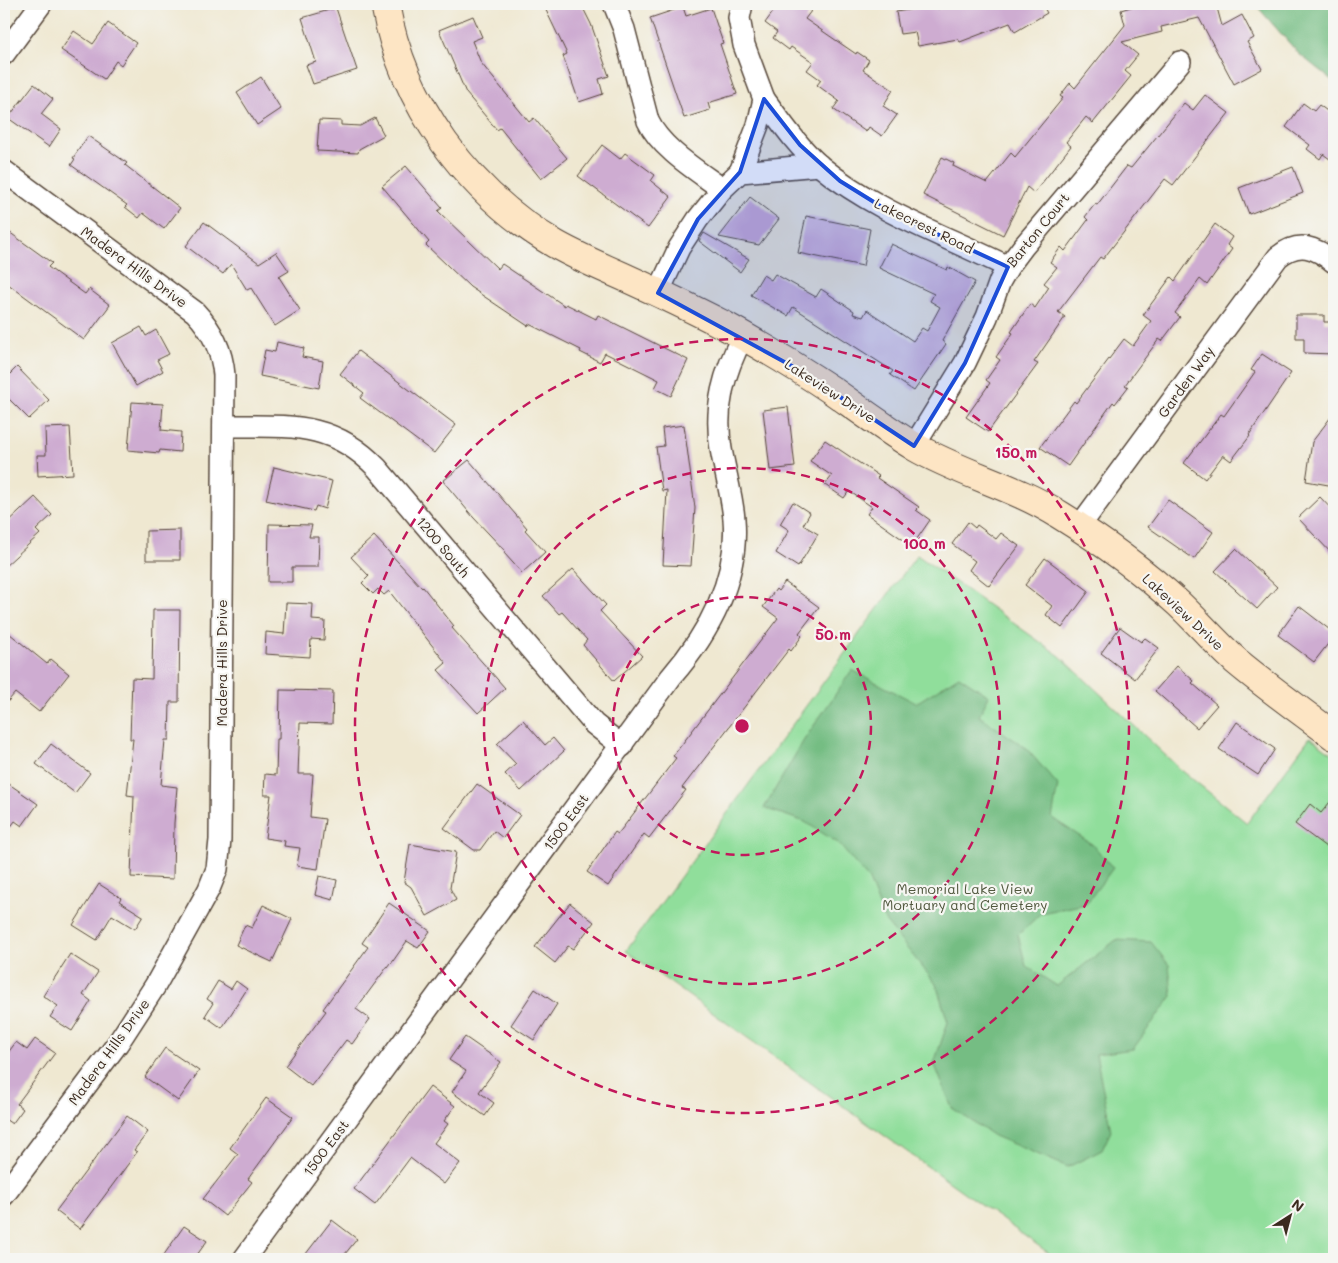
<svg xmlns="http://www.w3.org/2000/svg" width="1338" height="1263" viewBox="0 0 1338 1263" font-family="Mali,sans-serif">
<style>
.green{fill:#90de9b;stroke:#66845c}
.forest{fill:#74bd83;stroke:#587450}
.building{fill:#ceacd1}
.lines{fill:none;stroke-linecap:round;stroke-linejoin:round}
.street-casing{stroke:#564639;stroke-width:24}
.secondary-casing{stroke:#564639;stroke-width:30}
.street{stroke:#fff;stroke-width:21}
.secondary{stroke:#fde5c4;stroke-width:28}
.marked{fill:#1d4ed8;fill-opacity:0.2;stroke:#1d4ed8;stroke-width:4;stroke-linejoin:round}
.ring{fill:none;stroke:#c2185b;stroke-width:2.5;stroke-dasharray:9 6}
.labels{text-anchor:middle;stroke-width:4.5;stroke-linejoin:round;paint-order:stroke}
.street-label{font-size:14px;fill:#3b2a1e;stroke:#f6f6f2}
.park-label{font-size:14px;fill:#50573d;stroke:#f6f6f2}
.centre{fill:#c2185b;stroke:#f6f6f2;stroke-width:2.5}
.ring-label{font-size:15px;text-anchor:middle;font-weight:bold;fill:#c2185b;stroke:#f6f6f2;stroke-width:4.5;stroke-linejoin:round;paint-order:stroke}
</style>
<rect width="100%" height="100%" fill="#f6f6f2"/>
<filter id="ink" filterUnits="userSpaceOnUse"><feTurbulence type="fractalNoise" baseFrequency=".02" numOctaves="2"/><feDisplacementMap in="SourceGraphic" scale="10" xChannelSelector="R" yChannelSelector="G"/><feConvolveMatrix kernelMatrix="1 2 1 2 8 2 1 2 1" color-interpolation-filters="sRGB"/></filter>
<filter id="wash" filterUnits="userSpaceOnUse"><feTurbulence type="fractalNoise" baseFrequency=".0096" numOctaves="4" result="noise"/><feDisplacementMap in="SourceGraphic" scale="20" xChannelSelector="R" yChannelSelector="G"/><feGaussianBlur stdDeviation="1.12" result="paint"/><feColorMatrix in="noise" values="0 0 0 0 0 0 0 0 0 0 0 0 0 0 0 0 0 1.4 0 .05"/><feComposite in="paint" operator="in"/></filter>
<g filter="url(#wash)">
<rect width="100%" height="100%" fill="#efe8d1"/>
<polygon class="green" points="917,555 1060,656 1180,769 1247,823 1310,737 1334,755 1334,1259 1057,1259 626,951"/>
<g class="forest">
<polygon points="1255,4 1334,4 1334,82 1298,53"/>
<polygon points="852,670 916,703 959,676 989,696 979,716 1025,747 1058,785 1052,818 1093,845 1113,868 1086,904 1041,913 1018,935 1026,966 1057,986 1116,940 1151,942 1169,965 1172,996 1133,1049 1096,1054 1111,1131 1102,1150 1068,1167 994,1136 952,1108 934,1063 948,1022 936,984 885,921 869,880 838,843 805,822 764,808 804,740"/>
</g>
<g id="blocks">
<g class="building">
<polygon points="543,4 581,4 591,24 609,76 599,79 603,94 579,102 563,56 567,54"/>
<polygon points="779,4 801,4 811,11 805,19 856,54 857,52 869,60 863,70 893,90 883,106 897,115 882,136 869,127 866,132 833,109 839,101 817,85 821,80 807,70 813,62 791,47 789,50 773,38 777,32 765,23"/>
<polygon points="952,4 1042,4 1047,13 1015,32 1010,23 960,42 958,39 918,46 915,32 900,34 896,12 937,5 938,9"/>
<polygon points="1133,4 1216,4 1222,26 1242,15 1254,38 1247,42 1262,69 1234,84 1199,18 1161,27 1162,32 1122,42 1138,55 1125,71 1131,76 1093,123 1086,117 1066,142 1071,146 1034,193 1027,187 1003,235 923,195 942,157 954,163 953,166 987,183 1011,153 1015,157 1063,98 1060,96 1070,83 1075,88 1125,25 1121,10 1134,6"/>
<polygon points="683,7 686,16 711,8 723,43 720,44 737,94 708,103 710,110 684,118 650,18"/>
<polygon points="336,8 357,70 313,84 306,65 316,62 302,18"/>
<polygon points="473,16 482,37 472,41 481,63 529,122 534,118 567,158 541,179 500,128 497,130 466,93 439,30"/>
<polygon points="108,23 136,43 121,65 116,61 104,79 61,50 74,31 93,44"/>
<polygon points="261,77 281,109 257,125 237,93"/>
<polygon points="34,84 53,99 41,114 61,129 49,147 8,118"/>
<polygon points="1205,95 1229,113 1173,185 1165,179 1103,259 1100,257 1058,312 1065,317 1034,362 1038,364 988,432 966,417 990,383 986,380 1000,360 996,357 1013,333 1011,332 1030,304 1035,308 1049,287 1044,283 1057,267 1050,262 1061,247 1065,251 1088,220 1085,217 1095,204 1097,205 1127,166 1131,168 1184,103 1193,110"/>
<polygon points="1303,103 1314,111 1319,105 1334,116 1334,162 1323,154 1320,159 1307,149 1310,145 1286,127"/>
<polygon points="375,118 384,135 359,149 358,153 317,151 319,120 341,121 341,125 360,126"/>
<polygon points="88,136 127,163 125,165 180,208 164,229 143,213 139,218 125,207 127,205 71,165 75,159 73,158"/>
<polygon points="602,145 620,159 625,153 655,175 651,181 671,197 648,228 578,176"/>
<polygon points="406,166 442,208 438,211 498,269 502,264 565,306 566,304 596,319 598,315 688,360 671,396 655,388 659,380 605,353 600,362 580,352 581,350 529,324 528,326 470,287 426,245 429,242 382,186"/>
<polygon points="1293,167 1303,193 1249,214 1239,188"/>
<polygon points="750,197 779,219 759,245 719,237"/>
<polygon points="806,216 870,229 863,266 798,253"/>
<polygon points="204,222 259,263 276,252 289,271 279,277 300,310 275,326 251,288 247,290 231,264 223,274 186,246"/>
<polygon points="1215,224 1232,237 1227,245 1232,249 1207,285 1200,279 1175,313 1180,317 1162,341 1159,339 1125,385 1128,387 1115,404 1113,402 1068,466 1040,447 1074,401 1076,403 1124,339 1133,346 1151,321 1143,315 1171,277 1175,281"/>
<polygon points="9,232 52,263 48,267 85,294 89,289 110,305 84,340 4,281 4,240"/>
<polygon points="704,233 749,259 740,272 699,241"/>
<polygon points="891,244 947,270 948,267 975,282 942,341 946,344 914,391 890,375 893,371 793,307 788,316 751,295 763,275 771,280 775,274 816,297 821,289 854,311 853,314 863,317 867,310 913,341 922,328 927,331 940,307 930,301 934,294 879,268"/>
<polygon points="1296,315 1324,315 1324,322 1334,322 1334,354 1304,353 1304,338 1296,338"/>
<polygon points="141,327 146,336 156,330 169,354 157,360 163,371 136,386 112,343"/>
<polygon points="277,342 304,348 302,357 323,361 319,388 260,376 265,350 275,352"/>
<polygon points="358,351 456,425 434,453 360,398 364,393 340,374"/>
<polygon points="1262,354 1291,373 1249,435 1250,436 1231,461 1223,455 1205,479 1184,463 1221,414 1224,416 1255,372 1251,370"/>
<polygon points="17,367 49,400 29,419 4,394 4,380"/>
<polygon points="132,402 163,404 161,430 181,432 180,452 160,450 159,453 128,450"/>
<polygon points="788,407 795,467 770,470 763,410"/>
<polygon points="1334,413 1334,486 1306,481 1312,442"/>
<polygon points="684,425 695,508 691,566 663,565 667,490 662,491 656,447 664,446 662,428"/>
<polygon points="70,427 73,474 38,476 37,455 46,455 45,428"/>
<polygon points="825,440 879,476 877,478 919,507 916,510 930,520 912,546 867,514 872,507 849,491 844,498 825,485 832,476 810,461"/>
<polygon points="469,460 527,528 525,530 545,552 522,573 504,553 505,551 473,517 443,481"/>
<polygon points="274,467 332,481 325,509 316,506 314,511 266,500"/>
<polygon points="35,497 52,515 36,530 40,534 4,567 4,526"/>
<polygon points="1320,497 1334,512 1334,556 1298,518"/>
<polygon points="1168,500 1213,532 1194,559 1148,527"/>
<polygon points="793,502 810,513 803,525 818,534 798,567 776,553 789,530 780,524"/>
<polygon points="968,522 975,528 977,525 996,539 1001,533 1019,546 989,586 969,570 975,561 952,544"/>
<polygon points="269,524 312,525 309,537 319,537 318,567 292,567 292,582 268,582"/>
<polygon points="180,530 180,560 146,560 146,531"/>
<polygon points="374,536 422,588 423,587 454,626 452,628 505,688 478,713 438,670 446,663 389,591 384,595 378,589 373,594 362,583 369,576 351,557"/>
<polygon points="1236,549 1277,587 1257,609 1215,571"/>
<polygon points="1045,558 1089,591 1062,628 1046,615 1052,606 1025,585"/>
<polygon points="573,569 606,605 600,611 642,656 614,681 583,645 587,640 562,612 559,614 543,596"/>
<polygon points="785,582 819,607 799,633 802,636 791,651 789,649 682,788 686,790 649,838 644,834 608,886 587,872 615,832 618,834 676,758 673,756 778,618 763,607 776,589 778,591"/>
<polygon points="286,603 313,604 312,620 325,621 324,640 311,639 310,657 265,654 266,632 284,634"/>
<polygon points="1299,606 1334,633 1334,636 1314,662 1278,635"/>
<polygon points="153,610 180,610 179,702 170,702 169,740 165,740 161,785 177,787 174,823 173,879 131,877 134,796 127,795 133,739 130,739 132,678 152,679"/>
<polygon points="1120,627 1141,642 1145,638 1159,648 1135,679 1101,653"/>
<polygon points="4,629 47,664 51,659 69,674 39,712 15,693 4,706"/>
<polygon points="1177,666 1194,681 1192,683 1217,705 1197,728 1155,691"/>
<polygon points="280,690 333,691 332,724 300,723 298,774 313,774 310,817 325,819 318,869 297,866 300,848 284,846 285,841 265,838 271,795 264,795 265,774 276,775 277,739 279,739"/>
<polygon points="523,720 545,745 553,738 564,751 521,791 505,774 516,764 497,744"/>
<polygon points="1237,722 1275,749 1258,775 1219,749"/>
<polygon points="51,744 90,773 75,793 36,764"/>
<polygon points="9,784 38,804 22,826 15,821 4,836 4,792"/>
<polygon points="477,784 520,815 503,838 494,831 480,850 474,850 444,828"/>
<polygon points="1334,797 1334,837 1326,847 1295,824 1310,804 1321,813"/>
<polygon points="410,844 456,852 450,888 456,900 427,916 411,887 404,882"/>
<polygon points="319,876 337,880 333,900 315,895"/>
<polygon points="99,884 121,898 119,901 143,916 135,929 112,915 97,940 73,925"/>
<polygon points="389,903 430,931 418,948 407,941 391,964 390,963 356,1009 370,1019 352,1044 346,1040 311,1086 285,1066 326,1011 323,1009 368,947 362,943"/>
<polygon points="570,903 594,922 573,949 568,946 555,963 535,947"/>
<polygon points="263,905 292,919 272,962 236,945 245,925 252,928"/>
<polygon points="70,954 98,972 83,995 91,1001 72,1031 50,1017 58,1006 43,996"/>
<polygon points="218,981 231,989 236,981 247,989 222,1028 205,1016 213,1003 207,999"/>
<polygon points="535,989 557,1004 534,1040 511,1025"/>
<polygon points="465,1037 501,1062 479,1092 494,1103 485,1116 452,1092 466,1071 449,1060"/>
<polygon points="35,1039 55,1053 17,1104 23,1109 12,1124 5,1119 4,1122 4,1058 16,1042 27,1050"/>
<polygon points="165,1048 199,1071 178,1101 145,1077"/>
<polygon points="430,1087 455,1106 444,1121 448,1124 434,1143 460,1163 444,1184 410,1158 375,1205 354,1189"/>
<polygon points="266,1098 293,1117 248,1179 252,1182 225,1216 203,1199 238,1154 230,1148"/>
<polygon points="127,1116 148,1132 134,1150 137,1152 80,1229 56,1211"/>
<polygon points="332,1220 357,1239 341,1259 302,1259"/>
<polygon points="184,1226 207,1241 194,1259 161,1259"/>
</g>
</g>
</g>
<g filter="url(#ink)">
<use href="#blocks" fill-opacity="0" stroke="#564639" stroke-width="1"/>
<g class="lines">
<defs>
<g id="street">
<path d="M614 4 624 29 648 121C661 149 698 171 722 189"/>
<polyline points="4,54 41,4"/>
<path d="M764 99C781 122 798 147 820 166 876 212 944 235 1008 267"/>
<path d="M4 171 195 312C212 330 222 350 224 375L220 840 217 869 209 889 155 986 118 1043 4 1195"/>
<polyline points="740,172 758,125 764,99 744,45 739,18 742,4"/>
<polyline points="658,293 679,248 698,219 722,189 740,172 819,165"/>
<path d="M224 426C285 427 330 419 377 468L594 724 622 746"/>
<polyline points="914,446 965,363 987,317 1000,281 1008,267 1023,247 1180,62"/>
<path d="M1079 527 1278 257C1299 240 1315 247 1334 262"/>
<path d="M244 1259 671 677C709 633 739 580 734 519 732 495 725 472 721 449 714 407 724 372 743 336"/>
</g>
<path id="secondary" d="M385 4C403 104 468 193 555 244 576 256 599 266 622 276 655 291 689 307 722 324 760 345 797 367 833 391 860 410 887 430 915 447 962 474 1014 486 1060 515 1102 541 1143 571 1179 604 1198 622 1216 643 1236 661 1267 687 1301 711 1334 736"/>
</defs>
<use href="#street" class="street-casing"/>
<use href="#secondary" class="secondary-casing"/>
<use href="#street" class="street"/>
<use href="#secondary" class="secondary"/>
</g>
</g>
<path class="marked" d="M764 99 800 145 840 181 890 212 1008 267 965 363 914 446 801 371 658 293 698 219 740 172Z"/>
<g class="ring">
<circle cx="742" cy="726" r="129"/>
<circle cx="742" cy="726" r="258"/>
<circle cx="742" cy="726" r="387"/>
</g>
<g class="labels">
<g class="street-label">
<text transform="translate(924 226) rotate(26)" y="5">Lakecrest Road</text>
<text transform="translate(1038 230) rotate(-51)" y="5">Barton Court</text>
<text transform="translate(134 267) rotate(36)" y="5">Madera Hills Drive</text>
<text transform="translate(1186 382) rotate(-54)" y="5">Garden Way</text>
<text transform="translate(830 391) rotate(33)" y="5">Lakeview Drive</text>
<text transform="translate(443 547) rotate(50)" y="5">1200 South</text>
<text transform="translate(1183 612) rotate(43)" y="5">Lakeview Drive</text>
<text transform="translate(222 663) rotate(-90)" y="5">Madera Hills Drive</text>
<text transform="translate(566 822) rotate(-54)" y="5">1500 East</text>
<text transform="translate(109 1052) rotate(-54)" y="5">Madera Hills Drive</text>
<text transform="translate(326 1148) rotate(-53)" y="5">1500 East</text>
</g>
<g class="park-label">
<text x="965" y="894">Memorial Lake View<tspan x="965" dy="16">Mortuary and Cemetery</tspan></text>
</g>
</g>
<circle cx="742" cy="726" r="8" class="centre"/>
<g class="ring-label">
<text x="1016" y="458">150 m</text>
<text x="924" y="549">100 m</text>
<text x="833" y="640">50 m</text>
</g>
<rect width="1338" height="1263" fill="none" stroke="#f6f6f2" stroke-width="20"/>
<g transform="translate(1290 1216) rotate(36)" stroke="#f6f6f2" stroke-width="4" paint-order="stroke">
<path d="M0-4L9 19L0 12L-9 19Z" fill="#3b2a1e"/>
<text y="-8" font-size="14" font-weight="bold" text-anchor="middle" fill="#3b2a1e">N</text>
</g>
</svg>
